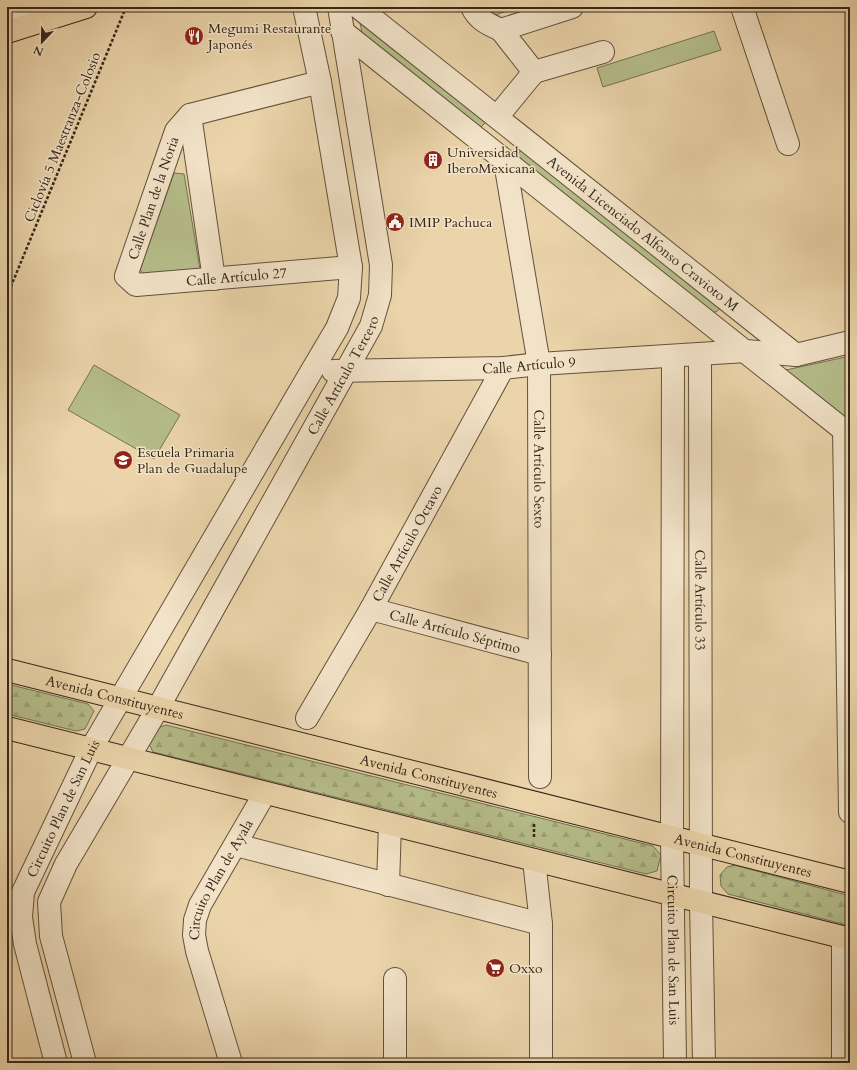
<svg xmlns="http://www.w3.org/2000/svg" width="857" height="1070" viewBox="0 0 857 1070" font-family="Cardo,serif">
<style>
.forest{fill:url(#forest-firs);stroke:#757251}
.garden{fill:#b5bd8a;stroke:#757251}
.lines{fill:none;stroke-linecap:round;stroke-linejoin:round}
.minor-casing{stroke:#62523c;stroke-width:24}
.major-casing{stroke:#352718;stroke-width:24}
.path{stroke:#352718;stroke-width:2.5;stroke-dasharray:3 2;stroke-linecap:butt}
.minor{stroke:#f2e3c8;stroke-width:22}
.major{stroke:#ebd4aa;stroke-width:22}
.labels{text-anchor:middle;stroke-width:3;stroke-linejoin:round;paint-order:stroke}
.poi-label{font-size:14px;fill:#352718;stroke:#f2e3c8;text-anchor:start}
.street-label{font-size:14px;fill:#352718;stroke:#f2e3c8}
</style>
<defs>
<pattern id="forest-firs" width="22" height="20" patternUnits="userSpaceOnUse"><rect width="22" height="20" fill="#b5bd8a"/><path d="M5 1l3.5 6h-7zM16 11l3.5 6h-7z" fill="#9ca276"/></pattern>
</defs>
<rect width="100%" height="100%" fill="#ebd4aa"/>
<filter id="stains"><feTurbulence type="fractalNoise" baseFrequency=".005" numOctaves="4"/><feColorMatrix values="0 0 0 0 .2 0 0 0 0 .09 0 0 0 0 .02 0 0 0 .5 -.17"/></filter>
<radialGradient id="worn" r=".72"><stop offset=".6" stop-color="#630" stop-opacity="0"/><stop offset="1" stop-color="#630" stop-opacity=".3"/></radialGradient>
<g class="forest">
<polygon points="7,684 88,704 94,711 85,729 76,731 7,714"/>
<polygon points="166,725 653,846 661,855 657,871 646,874 153,752 149,744 157,728"/>
<polygon points="734,865 850,896 850,926 728,894 721,886 720,875 727,867"/>
</g>
<g class="garden">
<polygon points="483,7 511,7 512,9 487,18"/>
<polygon points="360,23 363,23 486,122 481,127 476,127 363,37"/>
<polygon points="714,31 721,50 603,87 597,68"/>
<polygon points="524,147 721,308 716,312 709,312 514,158"/>
<polygon points="174,173 184,174 200,269 145,275 140,270"/>
<polygon points="850,356 850,421 786,370"/>
<polygon points="94,365 180,415 154,459 68,410"/>
</g>
<g class="lines">
<defs>
<g id="minor">
<path id="s1" d="M358 7 796 355"/>
<path d="M472 7C478 20 488 24 501 30"/>
<polyline points="572,7 501,30 534,72 603,52"/>
<polyline points="742,7 788,144"/>
<polyline points="7,16 38,7"/>
<polyline points="342,31 850,435"/>
<path id="s2" d="M320 82 190 115 176 131 126 276 136 285 351 267"/>
<polyline points="190,115 214,279"/>
<polyline points="497,117 534,72"/>
<path id="s3" d="M512 166 507 174 539 364 540 777"/>
<path id="s4" d="M700 354 701 902 704 1063"/>
<path id="s5" d="M673 356 672 838 675 1063"/>
<path id="s6" d="M333 371 503 368 539 364 746 351 796 355 850 342"/>
<polyline points="844,430 850,812"/>
<path id="s7" d="M371 609 540 654"/>
<path id="s8" d="M307 718 371 609 503 368"/>
<polyline points="236,845 541,924"/>
<polyline points="534,860 541,924 541,1063"/>
<polyline points="388,885 390,824"/>
<polyline points="843,937 843,1063"/>
<path id="s9" d="M56 1063 25 944 21 917 23 892 91 749 311 372 337 328 349 298 351 267 320 82 304 7"/>
<path id="s10" d="M85 1063 51 936 49 902 66 864 158 708 371 326 380 295 381 265 339 7"/>
<path id="s11" d="M231 1063 197 951 194 935 195 920 200 905 265 793"/>
<polyline points="395,1063 395,979"/>
</g>
<g id="major">
<polyline points="7,32 86,7"/>
<path id="s12" d="M7 670 850 882"/>
<polyline points="7,728 850,939"/>
</g>
</defs>
<use href="#minor" class="minor-casing"/>
<use href="#major" class="major-casing"/>
<g class="path">
<polyline points="7,296 126,7"/>
<polyline points="534,824 534,837"/>
</g>
<use href="#minor" class="minor"/>
<use href="#major" class="major"/>
</g>
<defs>
<symbol id="restaurant-disc" viewBox="-11 -11 22 22"><circle r="9.5" fill="#8f2418" stroke="#f2e3c8"/><path d="M-5-6h1v4h1v-4h1v4h1v-4h1v5L-1.5 .5V6h-2V.5L-5-1ZM5-6V6H3V1.5H1.5Q1.5-4 5-6Z" fill="#fff"/></symbol>
<symbol id="building-disc" viewBox="-11 -11 22 22"><circle r="9.5" fill="#8f2418" stroke="#f2e3c8"/><path d="M-4-6H4V6H1V3H-1V6H-4ZM-2.5-4.3h1.7v1.8h-1.7ZM.8-4.3h1.7v1.8H.8ZM-2.5-1h1.7V.8h-1.7ZM.8-1h1.7V.8H.8Z" fill="#fff"/></symbol>
<symbol id="civic-disc" viewBox="-11 -11 22 22"><circle r="9.5" fill="#8f2418" stroke="#f2e3c8"/><path d="M-.6-6.5H3V-4.5H.6V-3L4-1V1h2V6H-6V1h2V-1L-.6-3ZM-1.2 2.5V6h2.4V2.5Z" fill="#fff"/></symbol>
<symbol id="school-disc" viewBox="-11 -11 22 22"><circle r="9.5" fill="#8f2418" stroke="#f2e3c8"/><path d="M0-5L7-2L0 1L-7-2ZM-4 1L0 2.5L4 1V4Q0 6-4 4Z" fill="#fff"/></symbol>
<symbol id="supermarket-disc" viewBox="-11 -11 22 22"><circle r="9.5" fill="#8f2418" stroke="#f2e3c8"/><path d="M-6-5.5h2.5l.6 2H6L4.5 2H-2.5L-4.4-4H-6ZM-1.5 3.2a1.3 1.3 0 1 0 .1 0ZM3 3.2a1.3 1.3 0 1 0 .1 0Z" fill="#fff"/></symbol>
</defs>
<g fill-rule="evenodd">
<use href="#restaurant-disc" x="183" y="25" width="22" height="22"/>
<use href="#building-disc" x="422" y="149" width="22" height="22"/>
<use href="#civic-disc" x="384" y="211" width="22" height="22"/>
<use href="#school-disc" x="112" y="449" width="22" height="22"/>
<use href="#supermarket-disc" x="484" y="957" width="22" height="22"/>
</g>
<g class="labels">
<g class="poi-label">
<text x="208" y="33">Megumi Restaurante<tspan x="208" dy="16">Japonés</tspan></text>
<text x="447" y="157">Universidad<tspan x="447" dy="16">IberoMexicana</tspan></text>
<text x="409" y="227">IMIP Pachuca</text>
<text x="137" y="457">Escuela Primaria<tspan x="137" dy="16">Plan de Guadalupe</tspan></text>
<text x="509" y="973">Oxxo</text>
</g>
<g class="street-label">
<text transform="translate(62 137) rotate(-68)" y="5">Ciclovía 5 Maestranza-Colosio</text>
<text transform="translate(153 198) rotate(-71)" y="5">Calle Plan de la Noria</text>
<text dy="5" stroke="none"><textPath href="#s1" startOffset="364">Avenida Licenciado Alfonso Cravioto M</textPath></text>
<text dy="5" stroke="none"><textPath href="#s2" startOffset="423">Calle Artículo 27</textPath></text>
<text dy="5" stroke="none"><textPath href="#s6" startOffset="196">Calle Artículo 9</textPath></text>
<text dy="5" stroke="none"><textPath href="#s10" startOffset="769">Calle Artículo Tercero</textPath></text>
<text dy="5" stroke="none"><textPath href="#s3" startOffset="307">Calle Artículo Sexto</textPath></text>
<text dy="5" stroke="none"><textPath href="#s8" startOffset="201">Calle Artículo Octavo</textPath></text>
<text dy="5" stroke="none"><textPath href="#s4" startOffset="246">Calle Artículo 33</textPath></text>
<text dy="5" stroke="none"><textPath href="#s7" startOffset="87">Calle Artículo Séptimo</textPath></text>
<text dy="5" stroke="none"><textPath href="#s12" startOffset="111">Avenida Constituyentes</textPath></text>
<text dy="5" stroke="none"><textPath href="#s12" startOffset="435">Avenida Constituyentes</textPath></text>
<text dy="5" stroke="none"><textPath href="#s9" startOffset="268">Circuito Plan de San Luis</textPath></text>
<text dy="5" stroke="none"><textPath href="#s12" startOffset="759">Avenida Constituyentes</textPath></text>
<text dy="5" stroke="none"><textPath href="#s11" startOffset="195">Circuito Plan de Ayala</textPath></text>
<text dy="5" stroke="none"><textPath href="#s5" startOffset="594">Circuito Plan de San Luis</textPath></text>
</g>
</g>
<rect width="857" height="1070" fill="none" stroke="#ebd4aa" stroke-width="24"/>
<rect x="8" y="8" width="841" height="1054" fill="none" stroke="#352718" stroke-width="2"/>
<rect x="12" y="12" width="833" height="1046" fill="none" stroke="#352718"/>
<g transform="translate(42 42) rotate(202)" stroke="#f2e3c8" stroke-width="3" paint-order="stroke">
<path d="M0-3L7 15L0 10L-7 15Z" fill="#352718"/>
<text y="-6" font-size="11" font-weight="bold" text-anchor="middle" fill="#352718">N</text>
</g>
<rect width="100%" height="100%" filter="url(#stains)"/>
<rect width="100%" height="100%" fill="url(#worn)"/>
</svg>
